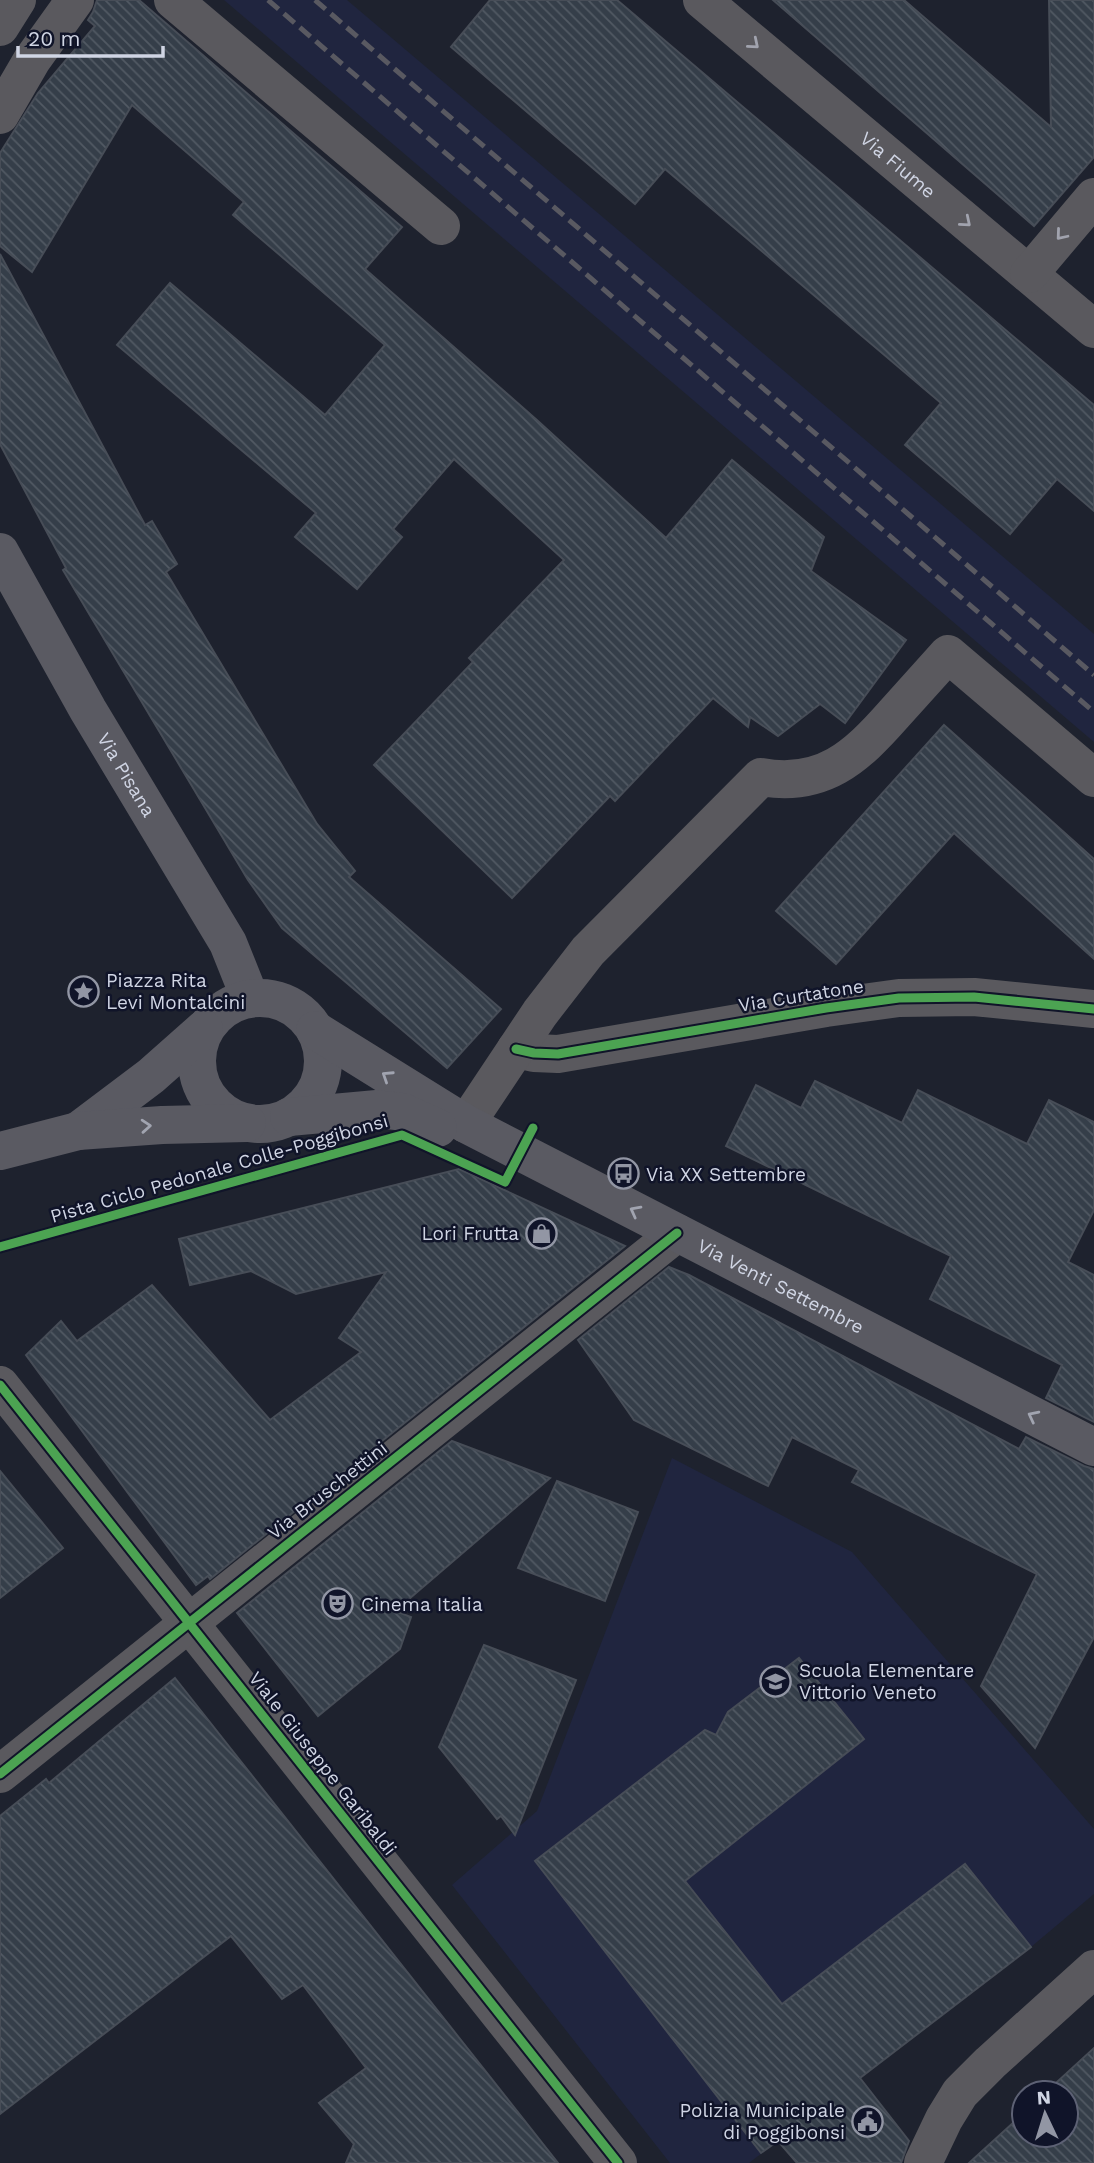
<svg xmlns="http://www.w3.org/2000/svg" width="1094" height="2163" viewBox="0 0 1094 2163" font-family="'Work Sans',sans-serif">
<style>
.built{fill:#20253f}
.building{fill:url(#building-back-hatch);stroke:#474d57;stroke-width:2}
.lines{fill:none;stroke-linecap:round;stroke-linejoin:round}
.minor{stroke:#5a595e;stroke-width:38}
.major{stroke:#5a5a62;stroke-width:38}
.rail{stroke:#595961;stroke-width:5;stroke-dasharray:14 7;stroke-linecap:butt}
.cycleway-casing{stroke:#101429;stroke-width:13}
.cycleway{stroke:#4ca352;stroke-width:9}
.oneway{stroke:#a1a3ae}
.oneway2{stroke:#a1a4b0}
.labels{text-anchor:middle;stroke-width:5;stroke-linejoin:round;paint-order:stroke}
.street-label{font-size:19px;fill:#d0d5e4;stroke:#101429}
.poi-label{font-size:19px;fill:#d0d5e4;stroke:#101429;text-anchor:start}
</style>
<defs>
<pattern id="building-back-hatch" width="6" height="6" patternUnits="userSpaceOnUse" patternTransform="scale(1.75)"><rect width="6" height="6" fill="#353e49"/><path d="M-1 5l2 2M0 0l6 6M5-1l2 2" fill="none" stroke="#515963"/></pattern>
</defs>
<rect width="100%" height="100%" fill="#1e222e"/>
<g class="built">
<polygon points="224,0 347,0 1094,634 1094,742"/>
<polygon points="672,1458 852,1552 1094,1829 1094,1894 1031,1947 749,2163 670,2163 452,1885 537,1811"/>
</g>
<g class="building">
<polygon points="97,0 139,0 402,227 365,269 538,421 666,538 732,460 824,537 811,571 906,640 845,723 820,704 778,736 750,717 748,727 713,698 615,801 610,796 512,898 374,765 473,662 469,658 564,560 454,459 393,529 402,537 357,589 295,537 316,513 117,345 170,283 325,415 385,345 233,215 244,202 132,105 32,272 0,246 0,153 38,93 95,26 88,20 93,12"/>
<polygon points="490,0 617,0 1094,405 1094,511 1057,479 1010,534 905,445 941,403 665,169 635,204 451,47"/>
<polygon points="773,0 904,0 1051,127 1049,0 1094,0 1094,157 1034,226"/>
<polygon points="0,254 145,525 152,521 177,564 166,572 317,824 355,871 349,877 501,1009 447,1068 282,928 248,880 63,570 66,568 0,444"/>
<polygon points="944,725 1094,859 1094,959 954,833 836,964 776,911"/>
<polygon points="815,1081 902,1123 918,1090 1027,1144 1049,1100 1094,1122 1094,1210 1068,1262 1094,1275 1094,1422 1046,1398 1062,1365 930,1299 951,1256 726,1146 756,1085 801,1108"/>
<polygon points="459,1169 625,1246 210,1579 208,1576 196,1585 26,1355 61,1321 77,1341 152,1285 270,1420 361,1352 339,1338 386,1272 296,1294 251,1271 190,1285 179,1239"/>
<polygon points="669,1267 689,1275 1019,1449 1026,1437 1084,1466 1094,1469 1094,1637 1035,1748 981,1686 1037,1574 852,1482 859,1470 792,1437 768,1486 634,1420 578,1340"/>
<polygon points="452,1441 550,1478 395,1611 411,1617 400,1649 318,1716 237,1613"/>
<polygon points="0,1471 63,1548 0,1598"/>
<polygon points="557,1481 638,1512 605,1601 518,1568"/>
<polygon points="484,1645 576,1680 515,1835 501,1816 497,1819 439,1747"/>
<polygon points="799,1658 864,1739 685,1881 782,2004 965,1864 1031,1947 860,2078 909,2141 901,2163 797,2163 778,2141 761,2153 535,1861 705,1730 716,1735 728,1712"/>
<polygon points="175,1678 558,2163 346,2163 354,2144 319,2103 366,2068 303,1985 282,1999 231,1936 0,2114 0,1816 46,1779 49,1783"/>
<polygon points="1094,2048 1094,2163 969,2163 1024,2113 1024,2135 1066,2135 1066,2093 1045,2093"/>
</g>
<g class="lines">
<g class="minor">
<polyline points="173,0 441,226"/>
<path id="s1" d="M702 0 1094 329"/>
<polyline points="0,27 17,0"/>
<polyline points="0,115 32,60 75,0"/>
<polyline points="1029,274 1094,197"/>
<polyline points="516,1049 534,1053 558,1054 826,1008 899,998 974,997 1094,1009"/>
<path d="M466 1124 540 1013 588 951 761 777C823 788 856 757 894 714 912 694 930 674 948 654L1094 778"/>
<polyline points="0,1385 618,2163"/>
<polyline points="0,1774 677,1233"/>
<polyline points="923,2163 944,2119 960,2093 990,2063 1094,1969"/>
</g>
<g class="major">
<path id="s2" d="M0 552 88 710 228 943 250 998"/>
<circle cx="260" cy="1061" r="63"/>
<path id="s3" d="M315 1030 466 1124 1094 1447"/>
<polyline points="289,1117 377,1109 403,1112 438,1128"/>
<polyline points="78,1131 151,1076 204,1029"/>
<polyline points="0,1151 78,1131 162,1125 247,1123"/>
</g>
<g class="rail">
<polyline points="268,0 1094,712"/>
<polyline points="315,0 1094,675"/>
</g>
<defs>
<g id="cycleway">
<polyline points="516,1049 534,1053 558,1054 826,1008 899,998 974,997 1094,1009"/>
<polyline points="0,1247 402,1135 505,1182 533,1128"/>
<polyline points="0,1385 618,2163"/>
<polyline points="0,1774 677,1233"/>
</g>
</defs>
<use href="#cycleway" class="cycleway-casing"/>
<use href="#cycleway" class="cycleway"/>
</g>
<defs><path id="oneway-chevron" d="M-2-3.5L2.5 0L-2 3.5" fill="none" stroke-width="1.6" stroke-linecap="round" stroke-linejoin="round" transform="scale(1.75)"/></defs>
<g class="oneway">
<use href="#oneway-chevron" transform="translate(754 44) rotate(40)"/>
<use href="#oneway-chevron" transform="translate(966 222) rotate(40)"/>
<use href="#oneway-chevron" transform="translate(1061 235) rotate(130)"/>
</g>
<g class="oneway2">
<use href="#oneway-chevron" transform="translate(387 1076) rotate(-147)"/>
<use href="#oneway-chevron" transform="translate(146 1126) rotate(-4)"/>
<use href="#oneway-chevron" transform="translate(635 1211) rotate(-152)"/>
<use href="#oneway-chevron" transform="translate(1033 1416) rotate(-153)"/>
</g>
<defs>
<symbol id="sight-ring" viewBox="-11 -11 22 22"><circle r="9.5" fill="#101429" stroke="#9296a4" stroke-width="1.5"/><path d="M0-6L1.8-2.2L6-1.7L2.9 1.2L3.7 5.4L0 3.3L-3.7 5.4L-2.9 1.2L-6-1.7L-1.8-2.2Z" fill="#9296a4"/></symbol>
<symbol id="bus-ring" viewBox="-11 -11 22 22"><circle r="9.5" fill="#101429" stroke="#9296a4" stroke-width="1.5"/><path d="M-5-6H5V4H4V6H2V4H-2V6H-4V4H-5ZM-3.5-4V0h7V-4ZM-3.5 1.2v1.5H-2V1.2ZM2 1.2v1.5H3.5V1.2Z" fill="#9296a4"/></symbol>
<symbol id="shop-ring" viewBox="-11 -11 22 22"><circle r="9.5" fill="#101429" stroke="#9296a4" stroke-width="1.5"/><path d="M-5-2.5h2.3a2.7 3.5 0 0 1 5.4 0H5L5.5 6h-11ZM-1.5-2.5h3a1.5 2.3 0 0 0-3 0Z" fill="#9296a4"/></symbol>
<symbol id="theatre-ring" viewBox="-11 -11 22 22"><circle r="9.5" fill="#101429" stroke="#9296a4" stroke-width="1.5"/><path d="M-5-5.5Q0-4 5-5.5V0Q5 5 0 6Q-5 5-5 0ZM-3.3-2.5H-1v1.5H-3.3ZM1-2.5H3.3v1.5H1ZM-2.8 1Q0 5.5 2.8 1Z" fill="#9296a4"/></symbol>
<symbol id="school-ring" viewBox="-11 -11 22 22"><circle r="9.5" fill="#101429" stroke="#9296a4" stroke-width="1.5"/><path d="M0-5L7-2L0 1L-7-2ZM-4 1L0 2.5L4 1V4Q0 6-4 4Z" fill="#9296a4"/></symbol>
<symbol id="civic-ring" viewBox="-11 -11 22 22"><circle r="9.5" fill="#101429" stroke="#9296a4" stroke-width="1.5"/><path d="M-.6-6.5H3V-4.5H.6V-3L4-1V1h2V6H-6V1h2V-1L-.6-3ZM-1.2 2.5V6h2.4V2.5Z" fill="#9296a4"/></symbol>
</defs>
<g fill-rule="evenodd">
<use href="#sight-ring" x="66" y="974" width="35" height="35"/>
<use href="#bus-ring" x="606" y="1156" width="35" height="35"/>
<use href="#shop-ring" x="524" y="1216" width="35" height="35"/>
<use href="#theatre-ring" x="320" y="1586" width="35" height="35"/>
<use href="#school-ring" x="758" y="1664" width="35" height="35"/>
<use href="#civic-ring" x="850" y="2104" width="35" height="35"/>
</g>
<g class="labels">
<g class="street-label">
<text dy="7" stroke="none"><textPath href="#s1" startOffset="256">Via Fiume</textPath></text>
<text dy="7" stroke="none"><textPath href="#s2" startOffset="256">Via Pisana</textPath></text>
<text transform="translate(801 995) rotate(-9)" y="7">Via Curtatone</text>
<text transform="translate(219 1168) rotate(-16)" y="7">Pista Ciclo Pedonale Colle-Poggibonsi</text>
<text dy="7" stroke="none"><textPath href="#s3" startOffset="532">Via Venti Settembre</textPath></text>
<text transform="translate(327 1490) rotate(-38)" y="7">Via Bruschettini</text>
<text transform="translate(323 1763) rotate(52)" y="7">Viale Giuseppe Garibaldi</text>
</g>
<g class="poi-label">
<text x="106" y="987">Piazza Rita<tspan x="106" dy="22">Levi Montalcini</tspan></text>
<text x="646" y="1181">Via XX Settembre</text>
<text x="519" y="1240" text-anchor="end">Lori Frutta</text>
<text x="361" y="1611">Cinema Italia</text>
<text x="799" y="1677">Scuola Elementare<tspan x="799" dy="22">Vittorio Veneto</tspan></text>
<text x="845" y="2117" text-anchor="end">Polizia Municipale<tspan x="845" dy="22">di Poggibonsi</tspan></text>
</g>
</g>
<g transform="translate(1045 2114) rotate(356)"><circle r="33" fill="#101429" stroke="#5d6174" stroke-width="2"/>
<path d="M0-5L12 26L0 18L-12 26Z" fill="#9296a4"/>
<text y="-10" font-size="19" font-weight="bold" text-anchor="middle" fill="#d0d5e4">N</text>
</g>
<path d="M18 46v10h145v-10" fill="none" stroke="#d0d5e4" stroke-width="3.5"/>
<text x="28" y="46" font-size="21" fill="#d0d5e4" stroke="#101429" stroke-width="5" paint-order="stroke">20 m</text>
</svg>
